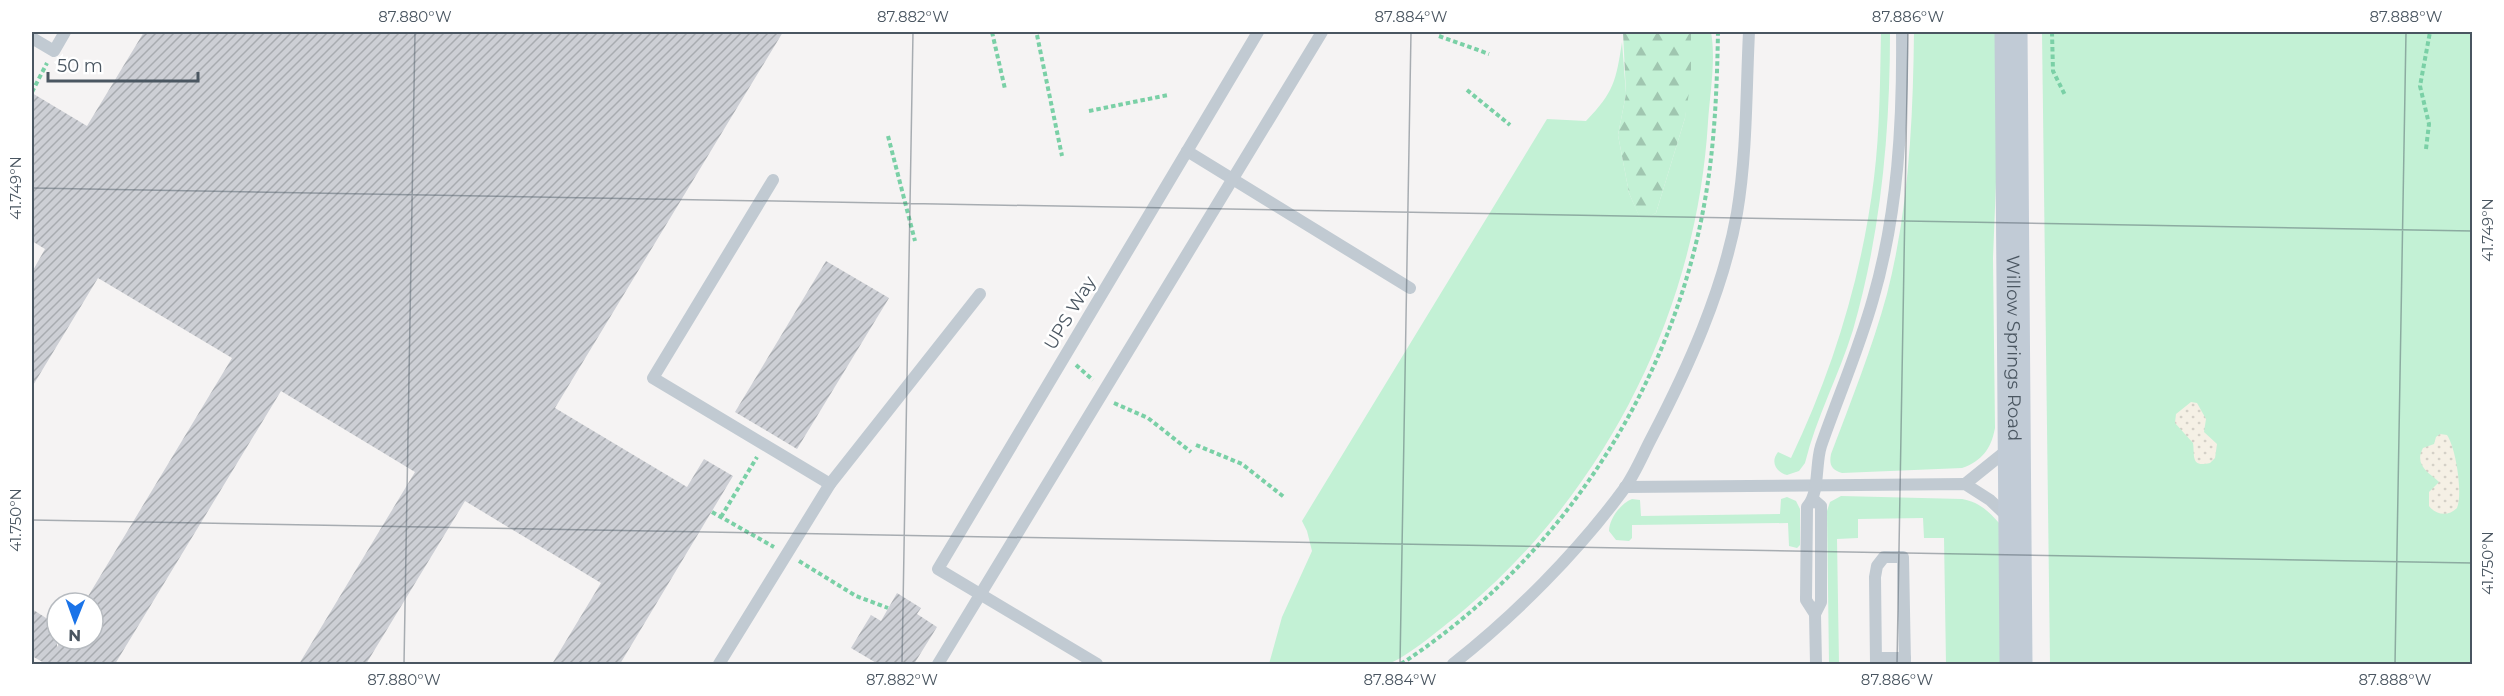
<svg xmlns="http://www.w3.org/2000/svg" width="2504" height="696" viewBox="0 0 2504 696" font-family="Montserrat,sans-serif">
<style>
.green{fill:#c3f1d5}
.forest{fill:url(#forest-firs)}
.sand{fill:url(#sand-dots)}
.building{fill:url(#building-hatch)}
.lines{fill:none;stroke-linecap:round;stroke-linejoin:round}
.path{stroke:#7ad0a6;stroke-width:4;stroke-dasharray:4.5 3;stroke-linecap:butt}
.service{stroke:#c1cad2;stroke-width:12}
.secondary{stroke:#c1cbd6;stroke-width:33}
.ticks{fill:none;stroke:#4a5661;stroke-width:1.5;stroke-opacity:0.45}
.labels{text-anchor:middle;stroke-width:5;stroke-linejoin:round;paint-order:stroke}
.street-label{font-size:18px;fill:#4a5661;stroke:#fff}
.neatline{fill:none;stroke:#4a5661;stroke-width:2}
.ticks-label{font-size:15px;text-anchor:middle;fill:#4a5661}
</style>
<defs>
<pattern id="forest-firs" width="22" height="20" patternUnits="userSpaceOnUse" patternTransform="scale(1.5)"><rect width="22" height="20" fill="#c3f1d5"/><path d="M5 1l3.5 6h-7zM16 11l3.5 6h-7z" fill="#a0c6b0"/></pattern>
<pattern id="sand-dots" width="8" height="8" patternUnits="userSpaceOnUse" patternTransform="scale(1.5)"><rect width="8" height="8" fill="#f5f0e5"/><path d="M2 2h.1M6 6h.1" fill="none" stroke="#d4d0c7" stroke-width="1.8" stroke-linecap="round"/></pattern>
<pattern id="building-hatch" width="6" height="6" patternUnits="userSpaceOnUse" patternTransform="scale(1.5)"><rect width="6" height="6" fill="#cdcfd5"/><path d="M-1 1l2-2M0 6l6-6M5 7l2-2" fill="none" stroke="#a8abb0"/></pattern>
</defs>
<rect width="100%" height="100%" fill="#f5f3f3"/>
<g class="green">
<path d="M1691 32H1711C1716 59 1710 93 1708 122 1697 308 1608 489 1464 610 1449 622 1403 661 1387 664 1376 667 1362 664 1350 664 1323 664 1296 664 1269 664L1282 617 1312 551 1307 531 1302 521 1547 119 1586 121C1614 92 1616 81 1622 42L1626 94 1618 135 1629 193 1641 220 1656 213 1685 118Z"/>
<path d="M1881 32H1890C1890 134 1881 232 1853 330 1839 375 1816 418 1805 463L1799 471 1787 475C1776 472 1770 462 1778 452L1791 458C1833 370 1862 276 1874 178 1880 130 1880 80 1881 32Z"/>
<path d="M1914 32H1999L2000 81 1993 258 1995 428C1991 449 1982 461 1962 468L1842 473C1831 470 1829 464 1831 454 1851 401 1872 349 1887 294 1909 208 1913 120 1914 32Z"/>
<polygon points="2042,32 2472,32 2472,664 2050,664"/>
<path d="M1841 496 1962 499C1978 502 1988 510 1999 523L2002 664H1946L1944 538H1924L1923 518 1858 519V538L1837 539 1839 664H1829L1827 511 1830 502Z"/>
<path d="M1787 497 1796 501 1800 509V545L1797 548 1789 546 1788 523 1632 525V538L1629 541 1616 540 1609 531C1609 519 1621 503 1632 499L1640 500 1641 516 1780 514 1781 499Z"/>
</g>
<polygon class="forest" points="1623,32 1691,32 1691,80 1685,118 1656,213 1641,221 1629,193 1618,135 1626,94"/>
<g class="sand">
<path d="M2191 402 2197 403 2206 419 2204 432 2217 444 2215 458 2210 463C2190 468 2195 455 2193 443L2175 423 2176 414Z"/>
<path d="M2440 434 2447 435C2456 448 2463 494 2457 508 2448 517 2436 515 2429 506V492L2439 482C2428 472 2414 465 2423 448L2434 444 2436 437Z"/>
</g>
<g class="building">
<polygon points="144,32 783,32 555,408 687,487 704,459 733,476 620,664 552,664 601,583 465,501 366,664 299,664 415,472 281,391 115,664 46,664 32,656 32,609 57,625 57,647 62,639 93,639 93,603 84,603 232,358 98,278 32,387 32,272 45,249 32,241 32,93 87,126"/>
<polygon points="826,261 889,298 797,449 735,412"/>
<polygon points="897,593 921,608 917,614 937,627 914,664 878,664 851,648 871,615 881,621"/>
</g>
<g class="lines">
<g class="path">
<polyline points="992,32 1005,89"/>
<polyline points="2052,32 2053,71 2065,95"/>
<polyline points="1037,35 1062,156"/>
<polyline points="1439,36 1489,54"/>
<polyline points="1467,90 1510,125"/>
<polyline points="32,92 47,63"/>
<polyline points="1089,111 1168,95"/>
<polyline points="888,136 915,241"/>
<polyline points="2426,149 2429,124 2420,86 2430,32"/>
<polyline points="1076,365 1093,380"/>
<polyline points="1114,403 1148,418 1191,452"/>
<polyline points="1196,445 1242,464 1284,497"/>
<polyline points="712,512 774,547"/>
<polyline points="721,517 757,457"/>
<polyline points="799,561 856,596 888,608"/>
<path d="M1401 664C1562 559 1675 383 1706 194 1715 140 1717 86 1718 32"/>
</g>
<g class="service">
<polyline points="32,38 54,51 65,32"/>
<polyline points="1187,151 1410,288"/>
<polyline points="773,180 653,378 830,484"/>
<polyline points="1965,484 2011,447"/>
<polyline points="1625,487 1965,484 1990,500 2010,519"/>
<polyline points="1814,500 1821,506 1821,602 1815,614 1816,664"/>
<path d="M1815 614 1806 600 1807 507C1820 492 1815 465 1821 446 1838 397 1859 349 1873 299 1898 213 1903 121 1902 32"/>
<polyline points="1876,658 1905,658"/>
<polyline points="719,664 830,484 980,294"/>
<polyline points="938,664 1322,32"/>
<polyline points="1097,664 938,569 1258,32"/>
<path d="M1453 664C1515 615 1577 553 1624 489 1635 474 1643 454 1652 437 1688 368 1723 291 1737 213 1747 153 1746 92 1749 32"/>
<polyline points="1876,664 1875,577 1877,566 1884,557 1903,557 1905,664"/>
</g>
<path class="secondary" id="s1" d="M2011 32 2016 664"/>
</g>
<path class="ticks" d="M32 188 2472 231M32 520 2472 563M404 664 415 32M902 664 913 32M1400 664 1411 32M1897 664 1908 32M2395 664 2406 32"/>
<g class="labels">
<g class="street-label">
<text transform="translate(1070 313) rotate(-59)" y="6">UPS Way</text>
<text dy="6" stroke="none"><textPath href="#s1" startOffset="316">Willow Springs Road</textPath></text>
</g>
</g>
<rect width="2504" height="696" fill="none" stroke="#ffffff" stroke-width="66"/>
<g transform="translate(75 621) rotate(181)"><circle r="28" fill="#ffffff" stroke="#b7bbc0" stroke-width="1.5"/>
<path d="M0-4.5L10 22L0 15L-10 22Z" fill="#1a73e8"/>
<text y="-9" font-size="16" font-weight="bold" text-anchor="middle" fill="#4a5661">N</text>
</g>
<path d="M48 72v9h150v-9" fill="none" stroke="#4a5661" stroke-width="3"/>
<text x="57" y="72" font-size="18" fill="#4a5661" stroke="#ffffff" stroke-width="4.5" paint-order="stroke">50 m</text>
<rect x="33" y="33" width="2438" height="630" class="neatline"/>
<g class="ticks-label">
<text x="415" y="22">87.880°W</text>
<text x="913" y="22">87.882°W</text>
<text x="1411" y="22">87.884°W</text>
<text x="1908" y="22">87.886°W</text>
<text x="2406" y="22">87.888°W</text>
<text transform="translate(16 188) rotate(-90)" y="5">41.749°N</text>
<text transform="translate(2488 230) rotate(-90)" y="5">41.749°N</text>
<text transform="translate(16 520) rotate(-90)" y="5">41.750°N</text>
<text transform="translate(2488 563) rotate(-90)" y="5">41.750°N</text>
<text x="404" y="685">87.880°W</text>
<text x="902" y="685">87.882°W</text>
<text x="1400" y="685">87.884°W</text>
<text x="1897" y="685">87.886°W</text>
<text x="2395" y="685">87.888°W</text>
</g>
</svg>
